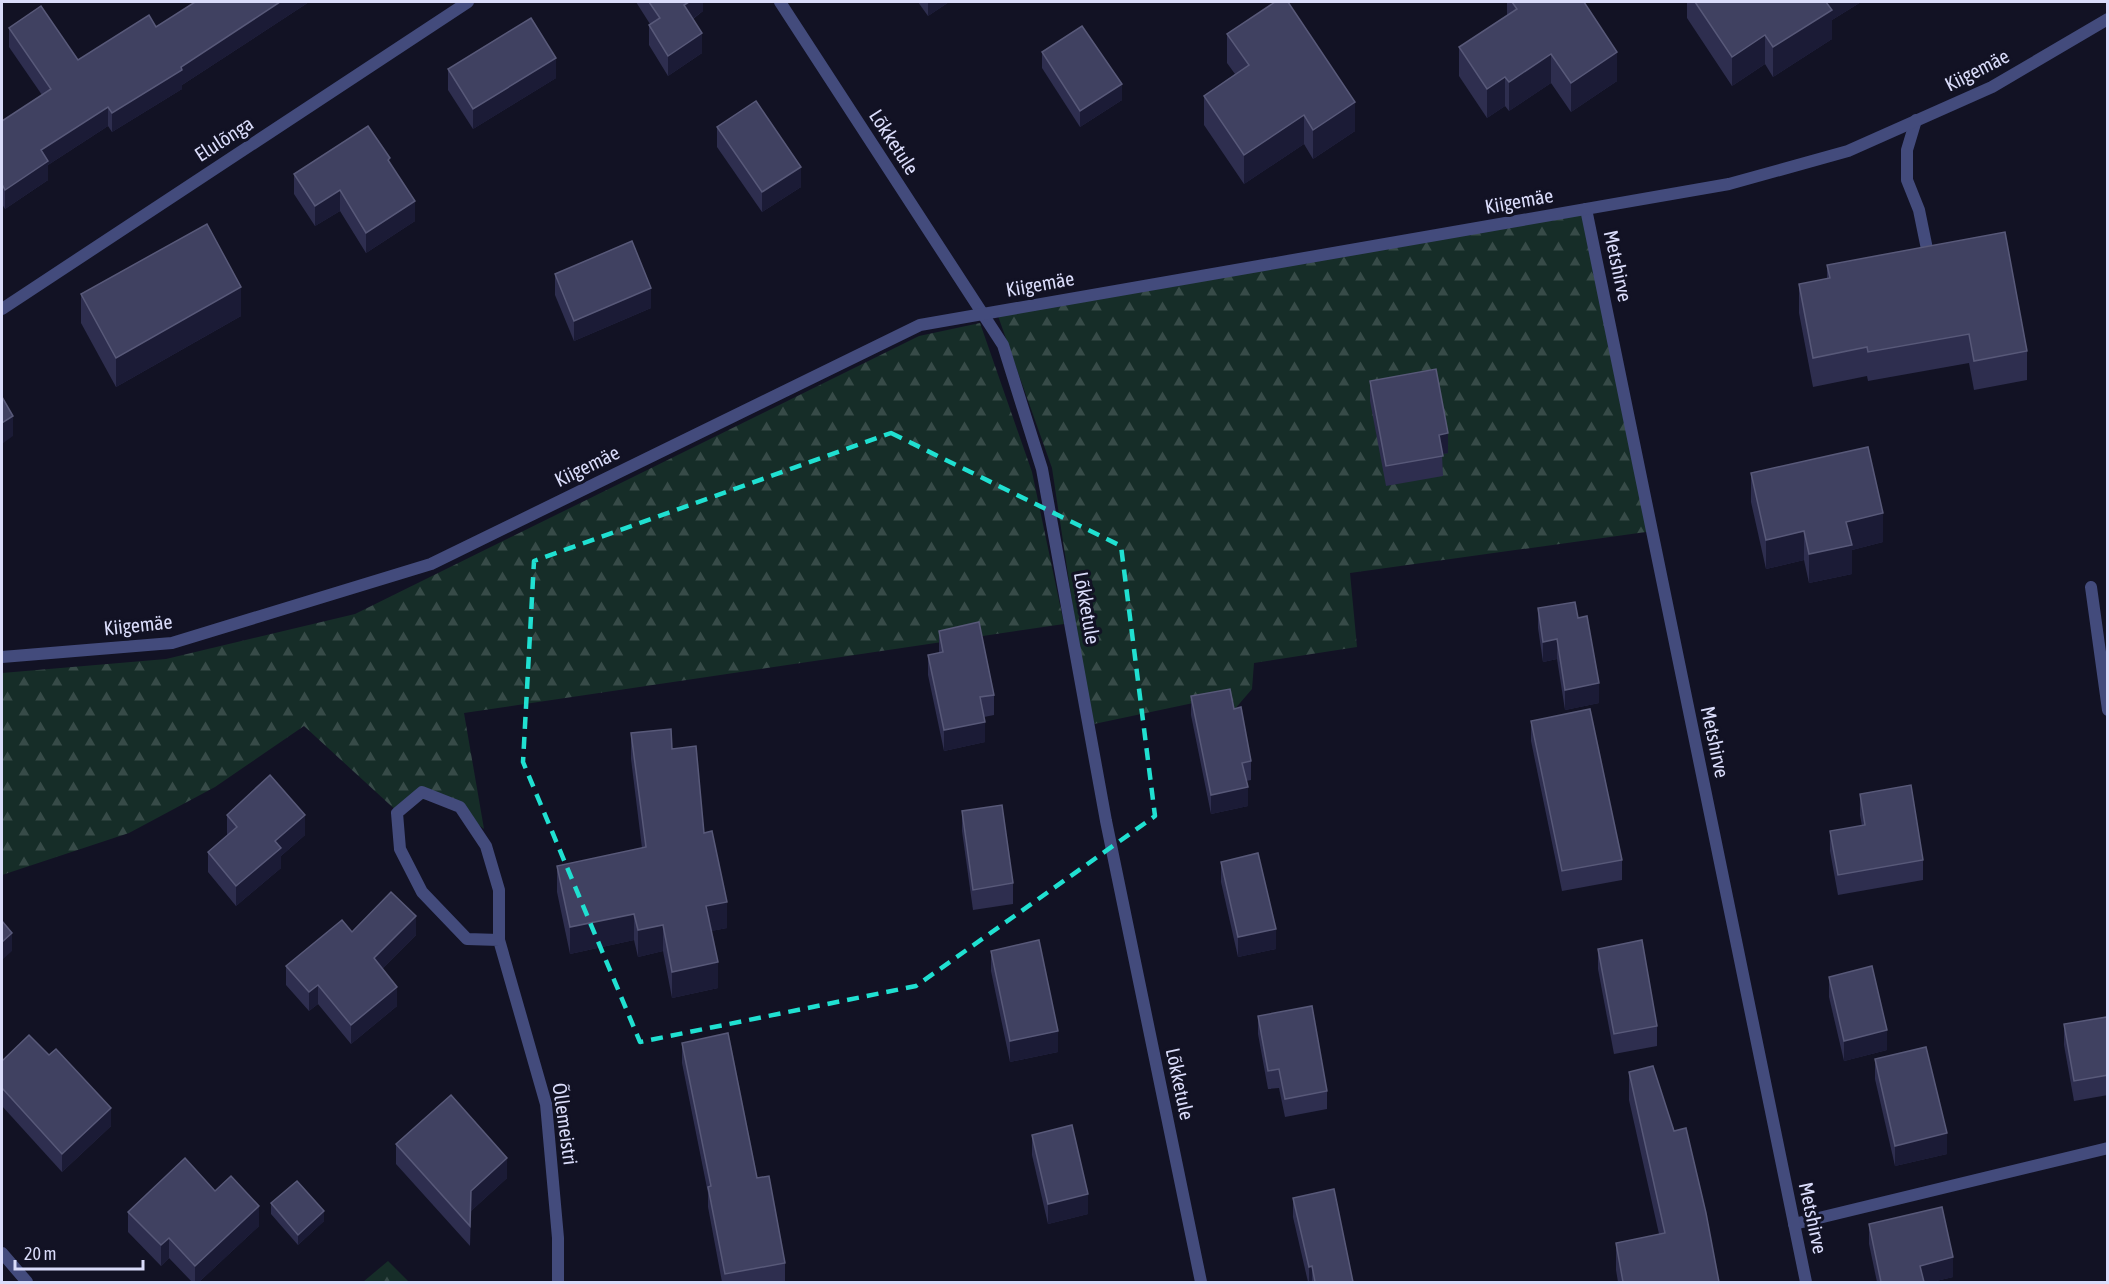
<svg xmlns="http://www.w3.org/2000/svg" width="2109" height="1284" viewBox="0 0 2109 1284" font-family="'Asap Condensed',sans-serif">
<style>
.forest{fill:url(#forest-firs)}
.lines{fill:none;stroke-linecap:round;stroke-linejoin:round}
.lane{stroke:#434b7c;stroke-width:12}
.street{stroke:#434b7c;stroke-width:12}
.wall{fill:#2e2e4f}
.shaded-wall{fill:#1b1b36}
.building{fill:#404161;stroke:#585979;stroke-width:1.5}
.marked{fill:none;stroke:#20e0d1;stroke-width:4.5;stroke-dasharray:12 8;stroke-linejoin:round}
.labels{text-anchor:middle;stroke-width:6;stroke-linejoin:round;paint-order:stroke}
.street-label{font-size:20px;fill:#dadcfa;stroke:#121224}
</style>
<defs>
<pattern id="forest-firs" width="22" height="20" patternUnits="userSpaceOnUse" patternTransform="scale(1.5)"><rect width="22" height="20" fill="#162d28"/><path d="M5 1l3.5 6h-7zM16 11l3.5 6h-7z" fill="#374b48"/></pattern>
</defs>
<rect width="100%" height="100%" fill="#121224"/>
<g class="forest">
<polygon points="1586,206 1653,531 1350,573 1357,647 1254,663 1252,689 1234,710 1198,702 1094,724 1078,641 1052,468 998,316"/>
<polygon points="980,323 1032,472 1064,624 464,713 484,829 449,802 420,799 400,814 304,726 215,787 129,833 2,875 2,673 166,659 355,614 919,336"/>
<polygon points="388,1261 409,1282 363,1282"/>
</g>
<g class="lines">
<g class="lane">
<polyline points="1916,120 1907,150 1907,180 1919,210 1928,254"/>
<polyline points="2091,587 2108,710"/>
<polyline points="1794,1224 2108,1148"/>
</g>
<g class="street">
<polyline points="780,2 1003,345 1042,469 1106,821 1201,1282"/>
<polyline points="1586,209 1806,1282"/>
<polyline points="2,309 468,2"/>
<polyline points="2,657 172,643 431,564 920,325 1729,184 1848,151 1992,87 2108,19"/>
<polyline points="499,940 467,939 422,892 400,849 397,813 422,792 460,807 486,846 499,890 499,940 546,1104 558,1238 558,1282"/>
<polyline points="2,1253 27,1282"/>
</g>
</g>
<g class="wall">
<polygon points="195,2 309,2 182,85 182,89 112,132 108,126 48,165 48,180 5,209 2,204 2,121 42,95 9,47 9,28 78,60 156,27"/>
<polygon points="636,2 703,2 703,11 693,19 702,53 668,76 649,45 649,25 650,24"/>
<polygon points="918,2 949,2 928,16"/>
<polygon points="1507,2 1584,2 1617,81 1571,112 1551,83 1509,111 1505,106 1487,118 1459,76 1459,47 1507,15"/>
<polygon points="1687,2 1861,2 1832,20 1832,39 1773,77 1765,64 1732,86 1687,18"/>
<polygon points="1227,34 1355,131 1313,159 1304,144 1244,184 1204,125 1204,96 1235,74 1227,63"/>
<polygon points="1042,52 1122,100 1080,127 1042,68"/>
<polygon points="448,69 556,78 473,129 448,90"/>
<polygon points="717,127 801,187 762,212 717,147"/>
<polygon points="390,164 415,221 366,253 340,211 315,226 294,194 294,174"/>
<polygon points="1827,265 2027,351 2027,380 1974,390 1969,363 1868,381 1867,376 1813,387 1799,313 1799,284 1827,279"/>
<polygon points="555,274 651,308 574,341 555,295"/>
<polygon points="81,294 241,316 116,387 81,323"/>
<polygon points="1370,381 1448,453 1442,454 1443,476 1386,486 1370,401"/>
<polygon points="1751,473 1883,542 1852,550 1852,574 1809,583 1804,560 1766,569 1751,502"/>
<polygon points="1538,608 1578,618 1599,703 1565,710 1557,659 1543,662 1538,628"/>
<polygon points="939,631 994,695 994,715 984,717 985,742 944,751 928,675 928,655 939,653"/>
<polygon points="1191,696 1234,709 1251,761 1251,780 1246,781 1248,806 1211,814 1191,715"/>
<polygon points="1531,721 1622,860 1622,880 1562,891 1531,741"/>
<polygon points="631,733 672,749 704,833 727,928 711,931 718,988 672,998 663,951 638,957 634,940 570,954 557,892 557,866 642,848 631,759"/>
<polygon points="1860,794 1923,860 1923,880 1838,895 1830,851 1830,831 1862,826 1860,815"/>
<polygon points="962,811 1013,883 1013,904 973,910 962,831"/>
<polygon points="227,815 305,835 281,856 281,868 236,906 208,872 208,852 227,836"/>
<polygon points="1221,862 1276,949 1238,957 1221,882"/>
<polygon points="352,932 416,935 382,969 397,1006 351,1044 318,1004 309,1011 286,985 286,966"/>
<polygon points="1598,949 1657,1026 1657,1046 1614,1054 1598,969"/>
<polygon points="991,951 1058,1052 1010,1062 991,971"/>
<polygon points="1829,977 1887,1050 1844,1061 1829,997"/>
<polygon points="1258,1016 1327,1091 1327,1109 1285,1117 1279,1088 1268,1089 1258,1034"/>
<polygon points="2107,1017 2108,1095 2074,1101 2064,1045 2064,1024"/>
<polygon points="682,1043 757,1178 785,1263 785,1282 722,1282 708,1207 708,1193 682,1063"/>
<polygon points="1875,1059 1947,1154 1895,1166 1875,1079"/>
<polygon points="2,1061 111,1126 62,1172 2,1106"/>
<polygon points="1629,1072 1719,1282 1618,1282 1616,1270 1616,1243 1659,1234 1629,1100"/>
<polygon points="1032,1135 1088,1214 1048,1224 1032,1155"/>
<polygon points="396,1144 507,1178 471,1211 470,1246 396,1164"/>
<polygon points="215,1191 259,1226 199,1282 192,1282 169,1258 161,1266 128,1232 128,1212"/>
<polygon points="1293,1198 1353,1282 1308,1282 1293,1217"/>
<polygon points="271,1203 324,1221 298,1245 271,1214"/>
<polygon points="1869,1224 1953,1277 1932,1282 1877,1282 1869,1244"/>
</g>
<g class="shaded-wall">
<polygon points="280,2 309,2 182,85 182,89 112,132 112,113"/>
<polygon points="689,2 703,2 703,11 684,25 684,5"/>
<polygon points="928,2 949,2 928,16"/>
<polygon points="1823,2 1861,2 1832,20 1832,39 1773,77 1773,47"/>
<polygon points="702,33 702,53 668,76 668,56"/>
<polygon points="1765,35 1765,64 1732,86 1732,57"/>
<polygon points="1617,52 1617,81 1571,112 1571,83"/>
<polygon points="1551,54 1551,83 1509,111 1509,82"/>
<polygon points="556,58 556,78 473,129 473,109"/>
<polygon points="1505,77 1505,106 1487,118 1487,89"/>
<polygon points="1122,84 1122,100 1080,127 1080,111"/>
<polygon points="1355,102 1355,131 1313,159 1313,130"/>
<polygon points="108,107 108,126 48,165 48,180 5,209 5,190 41,150"/>
<polygon points="1304,115 1304,144 1244,184 1244,155"/>
<polygon points="801,167 801,187 762,212 762,192"/>
<polygon points="340,190 340,211 315,226 315,206"/>
<polygon points="415,201 415,221 366,253 366,233"/>
<polygon points="241,287 241,316 116,387 116,358"/>
<polygon points="651,288 651,308 574,341 574,321"/>
<polygon points="13,416 13,436 2,444 2,423"/>
<polygon points="1448,433 1448,453 1439,455 1439,435"/>
<polygon points="1883,513 1883,542 1852,550 1852,574 1809,583 1809,554 1846,522"/>
<polygon points="1804,531 1804,560 1766,569 1766,540"/>
<polygon points="1557,639 1557,659 1543,662 1543,642"/>
<polygon points="1599,683 1599,703 1565,710 1565,690"/>
<polygon points="985,722 985,742 944,751 944,730"/>
<polygon points="1248,787 1248,806 1211,814 1211,795"/>
<polygon points="305,815 305,835 281,856 281,868 236,906 236,886 275,841"/>
<polygon points="727,902 727,928 706,932 706,906"/>
<polygon points="634,914 634,940 570,954 570,927"/>
<polygon points="416,916 416,935 374,977 374,958"/>
<polygon points="663,925 663,951 638,957 638,930"/>
<polygon points="1276,929 1276,949 1238,957 1238,937"/>
<polygon points="12,933 12,951 2,960 2,942"/>
<polygon points="718,962 718,988 672,998 672,972"/>
<polygon points="318,985 318,1004 309,1011 309,992"/>
<polygon points="397,987 397,1006 351,1044 351,1025"/>
<polygon points="1887,1030 1887,1050 1844,1061 1844,1041"/>
<polygon points="1058,1031 1058,1052 1010,1062 1010,1041"/>
<polygon points="111,1108 111,1126 62,1172 62,1154"/>
<polygon points="1947,1133 1947,1154 1895,1166 1895,1146"/>
<polygon points="507,1158 507,1178 471,1211 470,1246 471,1191"/>
<polygon points="1088,1194 1088,1214 1048,1224 1048,1204"/>
<polygon points="259,1206 259,1226 199,1282 195,1282 195,1266"/>
<polygon points="324,1211 324,1221 298,1245 298,1235"/>
<polygon points="169,1238 169,1258 161,1266 161,1245"/>
<polygon points="1953,1257 1953,1277 1932,1282 1920,1282 1920,1266"/>
<polygon points="1312,1266 1312,1282 1309,1282 1309,1267"/>
</g>
<g class="building">
<polygon points="195,2 280,2 181,67 182,70 112,113 108,107 41,150 48,161 5,190 2,184 2,121 51,89 9,28 41,6 78,60 149,15 156,27"/>
<polygon points="649,2 689,2 684,5 702,33 668,56 649,25 660,18"/>
<polygon points="1275,2 1288,2 1355,102 1313,130 1304,115 1244,155 1204,96 1249,65 1227,34"/>
<polygon points="1512,2 1584,2 1617,52 1571,83 1551,54 1509,82 1505,77 1487,89 1459,47 1517,9"/>
<polygon points="1695,2 1826,2 1832,10 1773,47 1765,35 1732,57"/>
<polygon points="531,18 556,58 473,109 448,69"/>
<polygon points="1082,26 1122,84 1080,111 1042,52"/>
<polygon points="756,101 801,167 762,192 717,127"/>
<polygon points="368,126 390,158 388,160 415,201 366,233 340,190 315,206 294,174"/>
<polygon points="207,224 241,287 116,358 81,294"/>
<polygon points="2005,232 2027,351 1974,361 1969,334 1868,352 1867,347 1813,358 1799,284 1830,278 1827,265"/>
<polygon points="632,241 651,288 574,321 555,274"/>
<polygon points="1436,369 1448,433 1439,435 1443,456 1386,466 1370,381"/>
<polygon points="2,397 13,416 2,423"/>
<polygon points="1868,447 1883,513 1846,522 1852,545 1809,554 1804,531 1766,540 1751,473"/>
<polygon points="1575,602 1578,618 1587,616 1599,683 1565,690 1557,639 1543,642 1538,608"/>
<polygon points="979,622 994,695 980,697 985,722 944,730 928,655 943,652 939,631"/>
<polygon points="1230,689 1234,709 1241,707 1251,761 1242,763 1248,787 1211,795 1191,696"/>
<polygon points="1590,709 1622,860 1562,871 1531,721"/>
<polygon points="671,729 672,749 696,746 704,833 712,831 727,902 706,906 718,962 672,972 663,925 638,930 634,914 570,927 557,866 646,847 631,733"/>
<polygon points="270,775 305,815 275,841 281,848 236,886 208,852 237,827 227,815"/>
<polygon points="1911,785 1923,860 1838,875 1830,831 1865,825 1860,794"/>
<polygon points="1002,805 1013,883 973,890 962,811"/>
<polygon points="1258,853 1276,929 1238,937 1221,862"/>
<polygon points="391,892 416,916 374,958 397,987 351,1025 318,985 309,992 286,966 342,920 352,932"/>
<polygon points="2,921 12,933 2,942"/>
<polygon points="1039,940 1058,1031 1010,1041 991,951"/>
<polygon points="1642,940 1657,1026 1614,1034 1598,949"/>
<polygon points="1872,966 1887,1030 1844,1041 1829,977"/>
<polygon points="1312,1006 1327,1091 1285,1099 1279,1069 1268,1071 1258,1016"/>
<polygon points="2107,1017 2108,1075 2074,1081 2064,1024"/>
<polygon points="728,1033 757,1178 769,1176 785,1263 725,1274 708,1187 711,1186 682,1043"/>
<polygon points="29,1035 49,1055 56,1049 111,1108 62,1154 2,1088 2,1061"/>
<polygon points="1926,1047 1947,1133 1895,1146 1875,1059"/>
<polygon points="1653,1066 1674,1131 1686,1128 1706,1213 1719,1282 1623,1282 1616,1243 1665,1233 1629,1072"/>
<polygon points="451,1095 507,1158 471,1191 470,1226 396,1144"/>
<polygon points="1072,1125 1088,1194 1048,1204 1032,1135"/>
<polygon points="185,1158 215,1191 231,1176 259,1206 195,1266 169,1238 161,1245 128,1212"/>
<polygon points="297,1181 324,1211 298,1235 271,1203"/>
<polygon points="1334,1189 1353,1282 1315,1282 1312,1266 1309,1267 1293,1198"/>
<polygon points="1942,1207 1953,1257 1920,1266 1924,1282 1881,1282 1869,1224"/>
</g>
<path class="marked" d="M891 433 1121 546 1155 816 916 986 640 1042 523 762 534 561Z"/>
<g class="labels">
<g class="street-label">
<text transform="translate(1977 70) rotate(-27)" y="7">Kiigemäe</text>
<text transform="translate(224 139) rotate(-33)" y="7">Elulõnga</text>
<text transform="translate(894 142) rotate(57)" y="7">Lõkketule</text>
<text transform="translate(1519 201) rotate(-10)" y="7">Kiigemäe</text>
<text transform="translate(1618 266) rotate(78)" y="7">Metshirve</text>
<text transform="translate(1040 284) rotate(-10)" y="7">Kiigemäe</text>
<text transform="translate(587 466) rotate(-26)" y="7">Kiigemäe</text>
<text transform="translate(1087 608) rotate(80)" y="7">Lõkketule</text>
<text transform="translate(138 625) rotate(-6)" y="7">Kiigemäe</text>
<text transform="translate(1715 742) rotate(78)" y="7">Metshirve</text>
<text transform="translate(1180 1084) rotate(78)" y="7">Lõkketule</text>
<text transform="translate(565 1124) rotate(82)" y="7">Õllemeistri</text>
<text transform="translate(1813 1218) rotate(78)" y="7">Metshirve</text>
</g>
</g>
<rect width="2109" height="1284" fill="none" stroke="#dadcfa" stroke-width="6"/>
<path d="M15 1260v9h128v-9" fill="none" stroke="#dadcfa" stroke-width="3"/>
<text x="24" y="1260" font-size="18" fill="#dadcfa" stroke="#121224" stroke-width="4.5" paint-order="stroke">20 m</text>
</svg>
